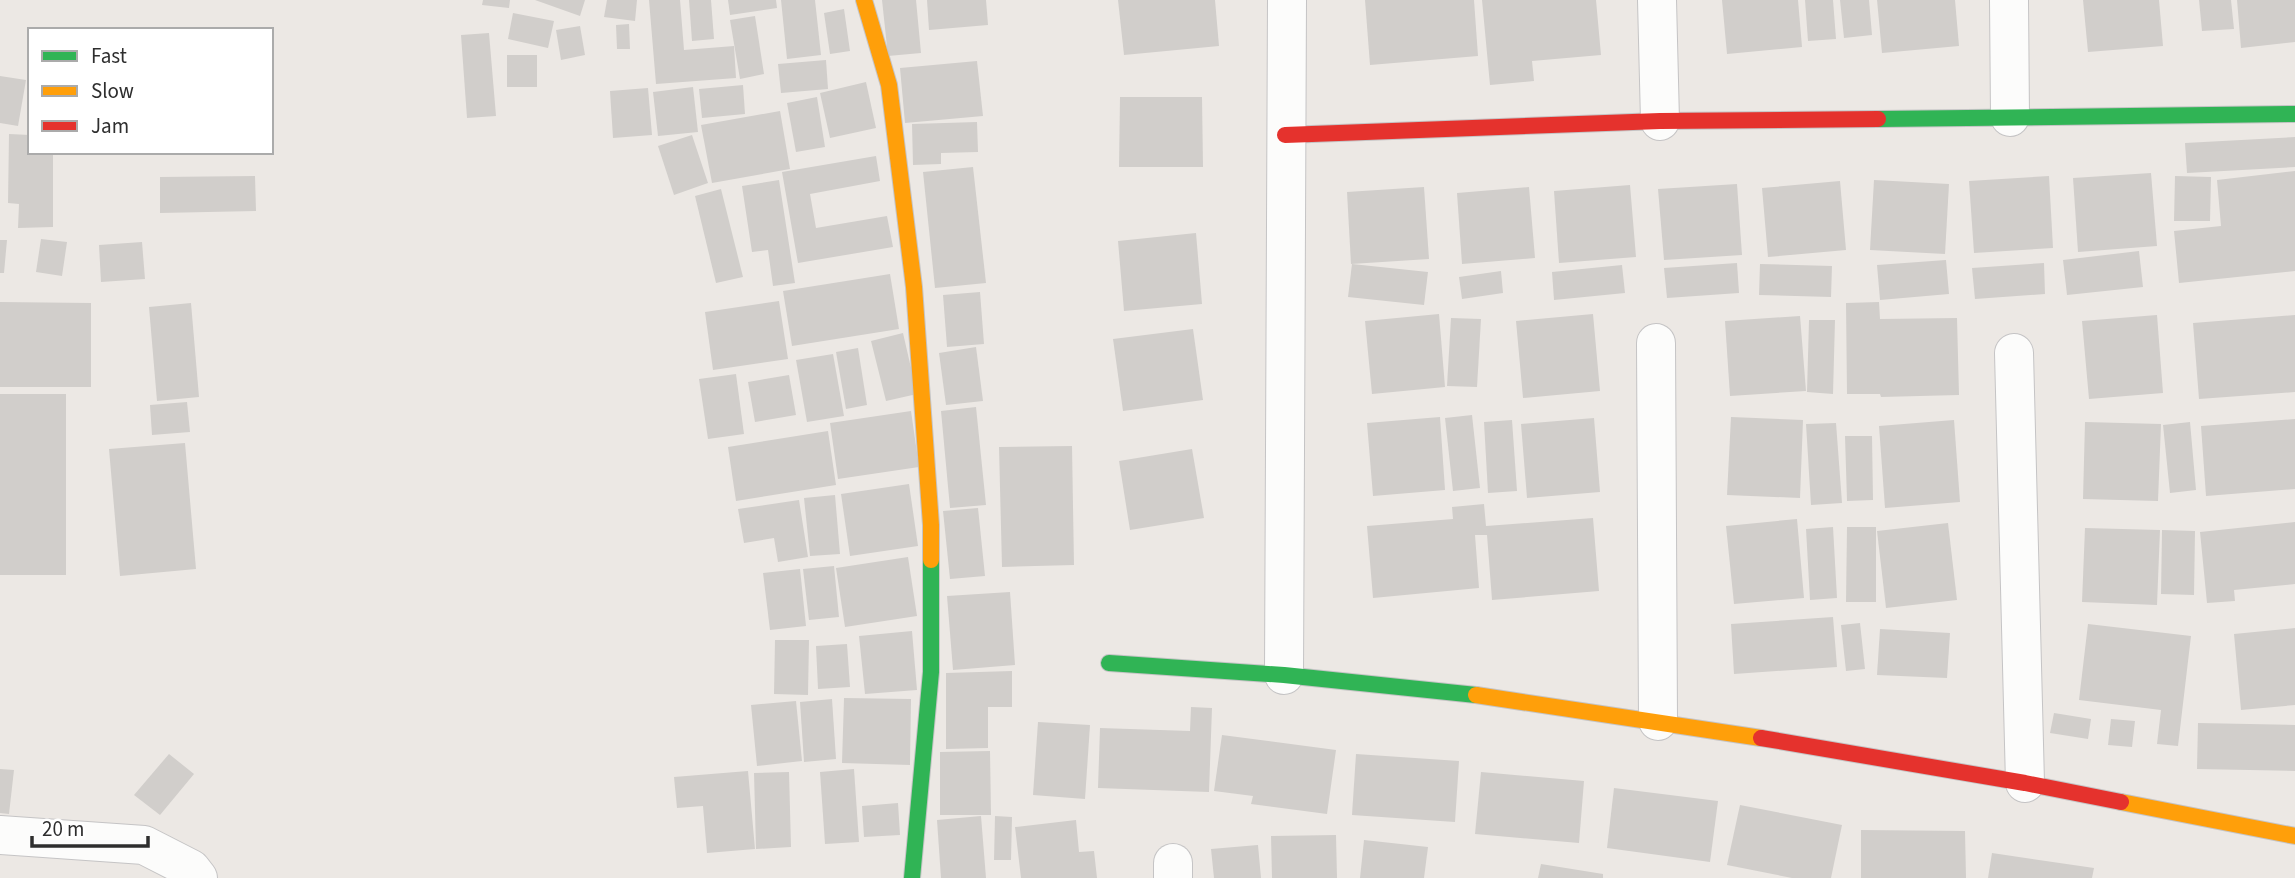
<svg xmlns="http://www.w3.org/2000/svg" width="2295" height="878" viewBox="0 0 2295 878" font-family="'Source Sans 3',sans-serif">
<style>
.building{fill:#d1cecb}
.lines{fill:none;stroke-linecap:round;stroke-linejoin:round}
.street-casing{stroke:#c5c4c5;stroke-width:40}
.fast-casing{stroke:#c5c4c5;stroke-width:18}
.slow-casing{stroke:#c5c4c5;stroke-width:18}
.jam-casing{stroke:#c5c4c5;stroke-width:18}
.street{stroke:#fcfcfb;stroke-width:38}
.fast{stroke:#30b455;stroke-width:16}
.slow{stroke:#ff9f0a;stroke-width:16}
.jam{stroke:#e5322d;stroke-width:16}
</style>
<rect width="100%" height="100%" fill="#ece8e4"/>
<g class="building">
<polygon points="483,0 510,0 509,8 482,5"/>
<polygon points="535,0 585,0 580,16"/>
<polygon points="607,0 637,0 635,21 604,17"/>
<polygon points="649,0 680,0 684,50 734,46 736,78 656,84"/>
<polygon points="689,0 711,0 714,39 692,41"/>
<polygon points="728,0 776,0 777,8 730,15"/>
<polygon points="781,0 815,0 821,55 787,59"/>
<polygon points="882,0 916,0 921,53 888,56"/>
<polygon points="927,0 986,0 988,25 929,30"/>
<polygon points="1118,0 1215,0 1219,46 1124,55"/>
<polygon points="1365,0 1474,0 1478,56 1370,65"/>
<polygon points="1482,0 1596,0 1601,55 1532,61 1534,81 1490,85"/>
<polygon points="1722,0 1798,0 1802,47 1727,54"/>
<polygon points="1805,0 1833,0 1836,39 1808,41"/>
<polygon points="1840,0 1869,0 1872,35 1844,38"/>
<polygon points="1877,0 1955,0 1959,46 1882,53"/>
<polygon points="2083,0 2159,0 2163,46 2088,52"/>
<polygon points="2199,0 2231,0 2234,29 2202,31"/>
<polygon points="2237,0 2295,0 2295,42 2241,48"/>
<polygon points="844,9 850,51 830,54 824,13"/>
<polygon points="513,13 554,21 548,48 508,39"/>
<polygon points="755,16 764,74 740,79 730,20"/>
<polygon points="629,24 630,49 617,49 616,25"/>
<polygon points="580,26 585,55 561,60 556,30"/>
<polygon points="489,33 496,116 467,118 461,35"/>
<rect x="507" y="55" width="30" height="32"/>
<polygon points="826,60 828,89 781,93 778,64"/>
<polygon points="977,61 983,116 905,123 900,68"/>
<polygon points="0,76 26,80 18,126 0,123"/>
<polygon points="866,82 876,128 830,138 820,93"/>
<polygon points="743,85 745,114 702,118 699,89"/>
<polygon points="693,87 698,132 658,136 653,92"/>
<polygon points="648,88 652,135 613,138 610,91"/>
<polygon points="817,97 825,147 796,152 787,103"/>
<polygon points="1120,97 1202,97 1203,167 1119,167"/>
<polygon points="780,111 790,169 712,183 701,125"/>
<polygon points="977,122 978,152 941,153 941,164 913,165 912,124"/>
<polygon points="9,134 30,135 30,152 53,152 53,227 18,228 19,204 8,203"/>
<polygon points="692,135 708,183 674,195 658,146"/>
<polygon points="2295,137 2295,167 2187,173 2185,143"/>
<polygon points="876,156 880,181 810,194 816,228 887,216 893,247 798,263 782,172"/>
<polygon points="973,167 986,283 935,288 923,172"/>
<polygon points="2295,171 2295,271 2179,283 2174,231 2221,226 2217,180"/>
<polygon points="2151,173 2157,246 2078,252 2073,178"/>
<polygon points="255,176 256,211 160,213 160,177"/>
<polygon points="2049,176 2053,248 1974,253 1969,181"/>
<polygon points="2175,176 2211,177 2210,221 2174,221"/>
<polygon points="779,180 795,283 773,286 768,250 752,252 742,186"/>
<polygon points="1874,180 1949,184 1945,254 1870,250"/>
<polygon points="1840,181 1846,250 1768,257 1762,188"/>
<polygon points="1737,184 1742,255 1664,260 1658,189"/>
<polygon points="1630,185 1636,257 1559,263 1554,191"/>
<polygon points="1424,187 1429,259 1351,264 1347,192"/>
<polygon points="1529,187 1535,258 1462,264 1457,193"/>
<polygon points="721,189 743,277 716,283 695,196"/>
<polygon points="1196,233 1202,304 1124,311 1118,241"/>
<polygon points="41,239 67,242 62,276 36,272"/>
<polygon points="0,240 7,240 4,273 0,273"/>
<polygon points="142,242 145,279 101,282 99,245"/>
<polygon points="2139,251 2143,287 2067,295 2063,260"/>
<polygon points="1946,260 1949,294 1880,300 1877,265"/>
<polygon points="1737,263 1739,293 1667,298 1664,268"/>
<polygon points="2044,263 2045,294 1975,299 1972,268"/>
<polygon points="1352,264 1428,272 1424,305 1348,297"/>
<polygon points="1760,264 1832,266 1831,297 1759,295"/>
<polygon points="1622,265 1625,293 1554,300 1552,272"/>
<polygon points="1501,271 1503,293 1462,299 1459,277"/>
<polygon points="890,274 899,329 792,346 783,291"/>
<polygon points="980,292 984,344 947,347 943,295"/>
<polygon points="779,301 788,359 713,370 705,312"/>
<polygon points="0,302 91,303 91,387 0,387"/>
<polygon points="1879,302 1880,319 1957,318 1959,395 1881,397 1880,394 1847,394 1846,303"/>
<polygon points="191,303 199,397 157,401 149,307"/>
<polygon points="1439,314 1445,387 1372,394 1365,321"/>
<polygon points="1593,314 1600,391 1523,398 1516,321"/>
<polygon points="2157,315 2163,393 2089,399 2082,321"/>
<polygon points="2295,315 2295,392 2199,399 2193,323"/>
<polygon points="1800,316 1806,391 1730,396 1725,321"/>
<polygon points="1451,318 1481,319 1477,387 1447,386"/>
<polygon points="1809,320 1835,320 1833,394 1807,392"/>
<polygon points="1193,329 1203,400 1123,411 1113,339"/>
<polygon points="903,333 917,394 886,401 871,341"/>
<polygon points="976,347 983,401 946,405 939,353"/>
<polygon points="858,348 867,405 846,409 836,352"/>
<polygon points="833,354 844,416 807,422 796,360"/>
<polygon points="736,374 744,434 708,439 699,379"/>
<polygon points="789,375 796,415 755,422 748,382"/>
<rect x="0" y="394" width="66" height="181"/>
<polygon points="187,402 190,432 152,435 150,405"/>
<polygon points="976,407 986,505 950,508 941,411"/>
<polygon points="911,411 919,467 838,479 830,423"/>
<polygon points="1472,415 1480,488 1453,491 1445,418"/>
<polygon points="1440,417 1445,490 1373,496 1367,423"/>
<polygon points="1731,417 1803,420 1800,498 1727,495"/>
<polygon points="1594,418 1600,492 1527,498 1521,424"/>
<polygon points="2295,419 2295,489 2206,496 2201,426"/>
<polygon points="1512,420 1517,491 1488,493 1484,422"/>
<polygon points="1954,420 1960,502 1885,508 1879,426"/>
<polygon points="2085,422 2161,424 2158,501 2083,499"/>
<polygon points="2190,422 2196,490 2170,493 2163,425"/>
<polygon points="1836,423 1842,503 1811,505 1806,424"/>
<polygon points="828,431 836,485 736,501 728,447"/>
<polygon points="1845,436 1872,436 1873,500 1847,501"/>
<polygon points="185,443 196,569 120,576 109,449"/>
<polygon points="1072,446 1074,565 1002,567 999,447"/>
<polygon points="1192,449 1204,518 1130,530 1119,461"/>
<polygon points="909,484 918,546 850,556 841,494"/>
<polygon points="835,495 840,554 810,556 804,498"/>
<polygon points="799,500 808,557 778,562 774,538 744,543 738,509"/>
<polygon points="1484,504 1486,526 1593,518 1599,591 1492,600 1487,535 1475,535 1479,588 1373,598 1367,526 1453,519 1452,507"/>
<polygon points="978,508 985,576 950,579 943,511"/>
<polygon points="1797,519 1804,598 1734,604 1726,526"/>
<polygon points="2295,522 2295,584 2234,590 2235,601 2207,603 2200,532"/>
<polygon points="1948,523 1957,600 1886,608 1877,531"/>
<polygon points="1833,527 1837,598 1810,600 1806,529"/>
<polygon points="1847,527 1876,527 1876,602 1846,602"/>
<polygon points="2085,528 2160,530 2157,605 2082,602"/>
<polygon points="2162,530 2195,531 2194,595 2161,594"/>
<polygon points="908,557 917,616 845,627 836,568"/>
<polygon points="834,566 839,617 809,620 803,569"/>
<polygon points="800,569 806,626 770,630 763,573"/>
<polygon points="1010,592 1015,665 953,670 947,596"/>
<polygon points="1833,617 1837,667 1734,674 1731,624"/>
<polygon points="1860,623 1865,669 1846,671 1841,625"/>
<polygon points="2088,624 2191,636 2178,746 2157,744 2161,710 2079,700"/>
<polygon points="2295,628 2295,705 2241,710 2234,634"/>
<polygon points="1880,629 1950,633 1947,678 1877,675"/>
<polygon points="912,631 917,690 865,694 859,636"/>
<polygon points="775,640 809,640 808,695 774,694"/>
<polygon points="847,644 850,687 818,689 816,646"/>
<polygon points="1012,671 1012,707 988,707 988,748 946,749 946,673"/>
<polygon points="844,698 911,699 910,765 842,763"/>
<polygon points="832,699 836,759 804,762 800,702"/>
<polygon points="796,701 802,761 757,766 751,705"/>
<polygon points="1191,707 1212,708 1209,792 1098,788 1100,728 1190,731"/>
<polygon points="2054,713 2091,719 2088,739 2050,733"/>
<polygon points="2111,719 2135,721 2132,747 2108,745"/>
<polygon points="1038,722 1090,725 1085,799 1033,795"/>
<polygon points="2198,723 2295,725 2295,771 2197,769"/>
<polygon points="1222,735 1336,750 1327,814 1251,804 1253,796 1214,791"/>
<polygon points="990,751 991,815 940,815 940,752"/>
<polygon points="169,754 194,774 160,815 134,795"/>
<polygon points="1356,754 1459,761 1455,822 1352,815"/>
<polygon points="0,769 14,770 9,814 0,813"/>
<polygon points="854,769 859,842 825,844 820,772"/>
<polygon points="748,771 755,849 707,853 703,806 677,808 674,777"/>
<polygon points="789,772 791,847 756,849 754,773"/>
<polygon points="1481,772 1584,781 1579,843 1475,834"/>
<polygon points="1614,788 1718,801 1710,862 1607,848"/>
<polygon points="898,803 900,835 864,837 862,806"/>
<polygon points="1740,805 1842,825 1831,878 1792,878 1727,865"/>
<polygon points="981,816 986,878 941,878 937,820"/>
<polygon points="995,816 1012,817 1011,860 994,860"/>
<polygon points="1076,820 1079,852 1094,851 1097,878 1021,878 1015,827"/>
<polygon points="1861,830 1965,831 1966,878 1861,878"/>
<polygon points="1336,835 1337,878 1272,878 1271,836"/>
<polygon points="1364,840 1428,847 1424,878 1360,878"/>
<polygon points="1258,845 1261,878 1214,878 1211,849"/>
<polygon points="1992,853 2094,868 2092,878 1988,878"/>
<polygon points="1541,864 1603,874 1603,878 1538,878"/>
</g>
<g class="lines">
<defs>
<g id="street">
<polyline points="1657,0 1660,121"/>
<polyline points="2009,0 2010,117"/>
<polyline points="1656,343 1658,721"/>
<polyline points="2014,353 2025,783"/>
<polyline points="1284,675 1287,0"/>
<polyline points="0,835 144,845 191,869 198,878"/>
<polyline points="1173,863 1173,878"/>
</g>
<g id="fast">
<polyline points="1878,119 2295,114"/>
<polyline points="1109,663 1284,675 1476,695"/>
<polyline points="912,878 931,672 931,560"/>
</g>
<g id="slow">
<polyline points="864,0 889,85 914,287 931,525 931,560"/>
<polyline points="1476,695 1761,738"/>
<polyline points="2121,802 2295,836"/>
</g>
<g id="jam">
<polyline points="1285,135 1660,121 1878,119"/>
<polyline points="1761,738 2025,783 2121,802"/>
</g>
</defs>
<use href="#street" class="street-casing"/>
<use href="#fast" class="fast-casing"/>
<use href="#slow" class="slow-casing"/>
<use href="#jam" class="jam-casing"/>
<use href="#street" class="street"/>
<use href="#fast" class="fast"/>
<use href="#slow" class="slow"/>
<use href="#jam" class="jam"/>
</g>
<rect x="28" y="28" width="245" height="126" fill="#ffffff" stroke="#ababab" stroke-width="2"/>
<rect x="42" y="51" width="35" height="10" fill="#30b455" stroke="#ababab" stroke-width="2"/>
<text x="91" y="63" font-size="21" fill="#2e2e2e">Fast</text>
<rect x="42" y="86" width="35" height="10" fill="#ff9f0a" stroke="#ababab" stroke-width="2"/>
<text x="91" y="98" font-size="21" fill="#2e2e2e">Slow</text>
<rect x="42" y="121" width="35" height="10" fill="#e5322d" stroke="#ababab" stroke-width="2"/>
<text x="91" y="133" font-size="21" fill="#2e2e2e">Jam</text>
<path d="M32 836v10h116v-10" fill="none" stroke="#2e2e2e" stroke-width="3.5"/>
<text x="42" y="836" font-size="21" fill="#2e2e2e" stroke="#ffffff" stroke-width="5" paint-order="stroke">20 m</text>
</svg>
